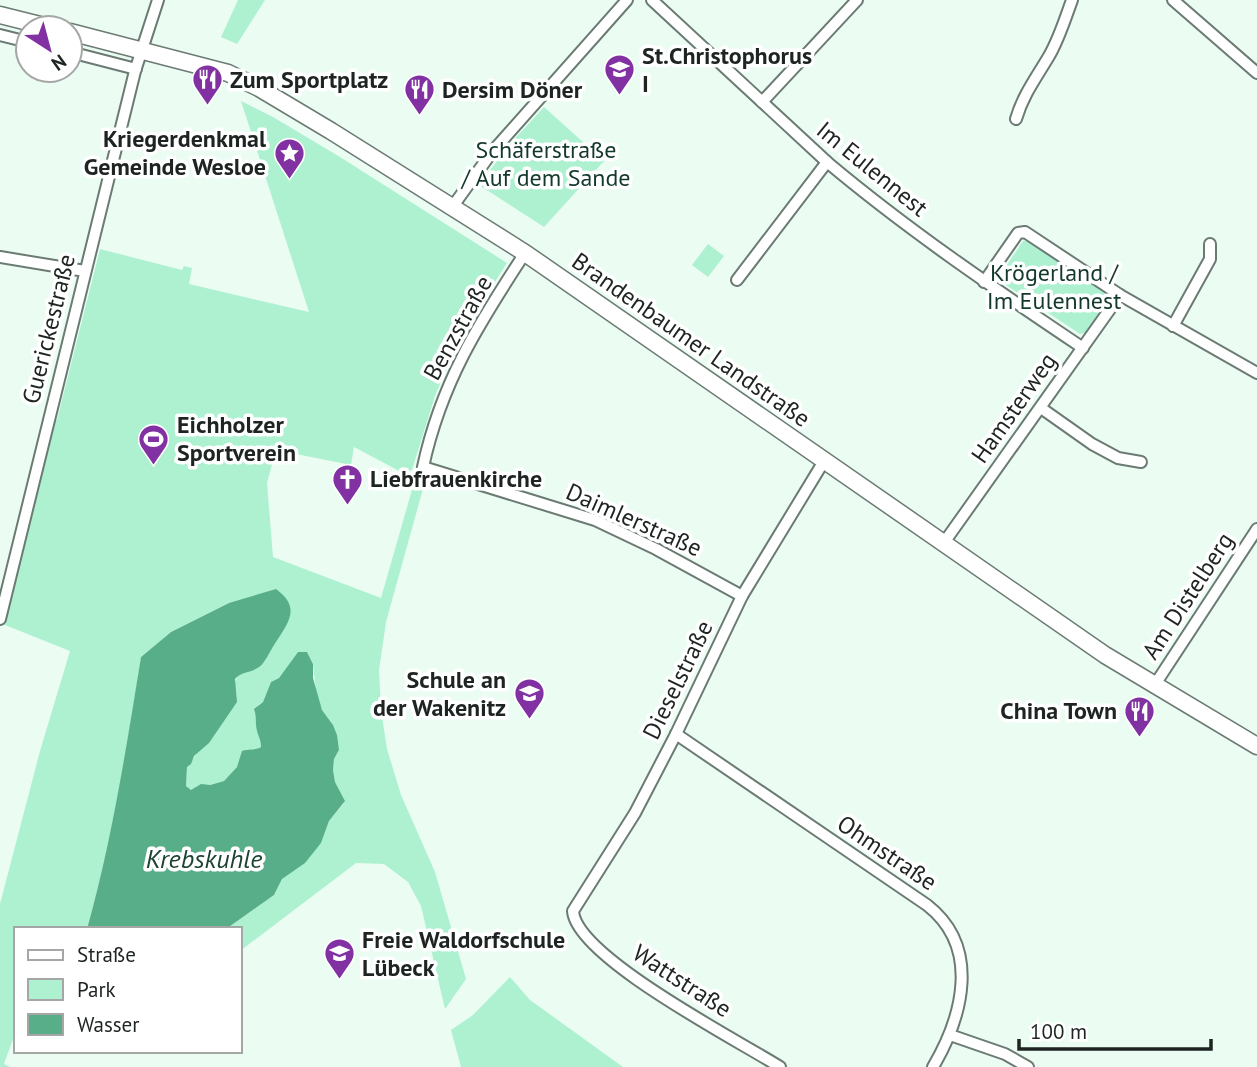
<svg xmlns="http://www.w3.org/2000/svg" width="1257" height="1067" viewBox="0 0 1257 1067" font-family="'PT Sans',sans-serif">
<style>
.green{fill:#adf1d1}
.water{fill:#59ae8a}
.lines{fill:none;stroke-linecap:round;stroke-linejoin:round}
.minor-casing{stroke:#6b7b73;stroke-width:14}
.secondary-casing{stroke:#6b7b73;stroke-width:19}
.minor{stroke:#fff;stroke-width:10}
.secondary{stroke:#fff;stroke-width:16}
.labels{text-anchor:middle;stroke-width:7;stroke-linejoin:round;paint-order:stroke}
.poi-label{font-size:24px;font-weight:bold;fill:#1d2421;stroke:#fff;text-anchor:start}
.park-label{font-size:24px;fill:#13392a;stroke:#fff}
.street-label{font-size:24px;fill:#1d2421;stroke:#fff}
.water-label{font-size:26px;font-style:italic;fill:#1c4232;stroke:#fff}
</style>
<rect width="100%" height="100%" fill="#ebfcf3"/>
<g class="green">
<polygon points="238,0 265,0 237,44 221,37"/>
<path d="M241 101 273 117 340 157 507 263 458 340 435 396 412 470 403 473 354 447 351 465 276 450 267 483 273 557 381 598 416 476 426 478 386 622 379 670 381 710 387 749 401 795 435 872 466 979 445 1009 421 906 408 882 384 864 356 863 240 951V929H226L274 895 282 879 321 843 329 821 344 803V799L335 782 333 770 334 759 339 750 333 725 322 710 316 693 313 664 307 652H298L279 678 271 682 263 702 258 705 257 731 261 739V747L255 750 247 749 237 767 224 781 191 790 186 786 187 767 200 749 239 674 229 603 171 632 141 657C127 749 112 840 87 929H16V1031L4 1064 10 1067H0V904L40 751 70 651 0 623 48 418 57 420 100 249 182 270 184 266 192 268 189 284 309 312Z"/>
<polygon points="544,107 604,161 544,227 479,185 509,145"/>
<polygon points="1023,241 1029,241 1107,293 1109,298 1085,333 1080,334 1000,281 1000,275"/>
<polygon points="708,244 724,256 708,277 692,265"/>
<polygon points="510,977 530,1000 623,1067 461,1067 451,1030 473,1015"/>
</g>
<path class="water" d="M276 589C302 608 288 623 274 645 270 651 265 663 259 667 251 673 242 671 235 679L237 702 209 743 194 756 191 764 187 767 186 786 191 790 201 784 210 785 224 781 237 767 242 751C249 748 254 751 261 747 261 740 259 738 257 731 255 723 257 717 254 709L263 702 271 682 279 678 298 652H307L313 664V678L322 710 333 725 337 735 339 750 334 759 333 770 335 782 345 801 329 821 321 843 305 863 282 879 274 895 226 929H87C112 840 126 749 141 657L171 632 229 603Z"/>
<g class="lines">
<defs>
<g id="minor">
<path d="M652 0 827 162C908 230 995 289 1083 348"/>
<polyline points="1173,0 1257,73"/>
<polyline points="0,35 28,42"/>
<polyline points="70,52 136,69"/>
<polyline points="762,102 857,0"/>
<path d="M1016 119C1023 95 1036 78 1049 56 1059 39 1065 19 1072 0"/>
<polyline points="453,206 492,152 627,0"/>
<path d="M525 253C479 323 441 383 423 467L595 520 656 549 742 596"/>
<polyline points="0,257 85,271"/>
<polyline points="737,280 827,162"/>
<polyline points="984,282 1018,233 1025,232 1120,295 1257,373"/>
<polyline points="1173,326 1210,259 1210,244"/>
<polyline points="1041,408 1092,444 1118,458 1141,462"/>
<polyline points="943,544 1120,295"/>
<polyline points="0,619 135,71 158,0"/>
<polyline points="1154,686 1257,529"/>
<path d="M676 734 927 905C981 947 963 1016 933 1067"/>
<polyline points="950,1035 1005,1054 1028,1067"/>
<path d="M780 1067C739 1041 576 957 573 911L635 813 676 734 742 596 824 461"/>
</g>
<g id="secondary">
<polyline points="0,15 52,28"/>
<polyline points="70,32 228,73 259,88 331,131 525,253 1105,655 1257,746"/>
</g>
</defs>
<use href="#minor" class="minor-casing"/>
<use href="#secondary" class="secondary-casing"/>
<use href="#minor" class="minor"/>
<use href="#secondary" class="secondary"/>
</g>
<defs>
<symbol id="school-pin" viewBox="-11 -11 22 30"><path d="M0 17L-7.5 6A9.5 9.5 0 1 1 7.5 6Z" fill="#8131a2" stroke="#fff"/><path d="M0-5L7-2L0 1L-7-2ZM-4 1L0 2.5L4 1V4Q0 6-4 4Z" fill="#fff"/></symbol>
<symbol id="restaurant-pin" viewBox="-11 -11 22 30"><path d="M0 17L-7.5 6A9.5 9.5 0 1 1 7.5 6Z" fill="#8131a2" stroke="#fff"/><path d="M-5-6h1v4h1v-4h1v4h1v-4h1v5L-1.5 .5V6h-2V.5L-5-1ZM5-6V6H3V1.5H1.5Q1.5-4 5-6Z" fill="#fff"/></symbol>
<symbol id="sight-pin" viewBox="-11 -11 22 30"><path d="M0 17L-7.5 6A9.5 9.5 0 1 1 7.5 6Z" fill="#8131a2" stroke="#fff"/><path d="M0-6L1.8-2.2L6-1.7L2.9 1.2L3.7 5.4L0 3.3L-3.7 5.4L-2.9 1.2L-6-1.7L-1.8-2.2Z" fill="#fff"/></symbol>
<symbol id="stadium-pin" viewBox="-11 -11 22 30"><path d="M0 17L-7.5 6A9.5 9.5 0 1 1 7.5 6Z" fill="#8131a2" stroke="#fff"/><path d="M0-5a6.5 5 0 1 0 0 10a6.5 5 0 1 0 0-10ZM-3.5-1.8h7v3.6h-7Z" fill="#fff"/></symbol>
<symbol id="church-pin" viewBox="-11 -11 22 30"><path d="M0 17L-7.5 6A9.5 9.5 0 1 1 7.5 6Z" fill="#8131a2" stroke="#fff"/><path d="M-1.2-6h2.4v3.5h3.3v2.4h-3.3V6h-2.4V-.1h-3.3v-2.4h3.3Z" fill="#fff"/></symbol>
</defs>
<g fill-rule="evenodd">
<use href="#school-pin" x="602" y="52" width="35" height="47"/>
<use href="#restaurant-pin" x="190" y="62" width="35" height="47"/>
<use href="#restaurant-pin" x="402" y="72" width="35" height="47"/>
<use href="#sight-pin" x="272" y="136" width="35" height="47"/>
<use href="#stadium-pin" x="136" y="422" width="35" height="47"/>
<use href="#church-pin" x="330" y="462" width="35" height="47"/>
<use href="#school-pin" x="512" y="676" width="35" height="47"/>
<use href="#restaurant-pin" x="1122" y="694" width="35" height="47"/>
<use href="#school-pin" x="322" y="936" width="35" height="47"/>
</g>
<g class="labels">
<g class="poi-label">
<text x="642" y="64">St.Christophorus<tspan x="642" dy="28">I</tspan></text>
<text x="230" y="88">Zum Sportplatz</text>
<text x="442" y="98">Dersim Döner</text>
<text x="266" y="147" text-anchor="end">Kriegerdenkmal<tspan x="266" dy="28">Gemeinde Wesloe</tspan></text>
<text x="177" y="433">Eichholzer<tspan x="177" dy="28">Sportverein</tspan></text>
<text x="370" y="487">Liebfrauenkirche</text>
<text x="506" y="688" text-anchor="end">Schule an<tspan x="506" dy="28">der Wakenitz</tspan></text>
<text x="1117" y="719" text-anchor="end">China Town</text>
<text x="362" y="948">Freie Waldorfschule<tspan x="362" dy="28">Lübeck</tspan></text>
</g>
<g class="park-label">
<text x="546" y="158">Schäferstraße<tspan x="546" dy="28">/ Auf dem Sande</tspan></text>
<text x="1054" y="281">Krögerland /<tspan x="1054" dy="28">Im Eulennest</tspan></text>
</g>
<g class="street-label">
<text transform="translate(872 169) rotate(39)" y="8">Im Eulennest</text>
<text transform="translate(458 328) rotate(-61)" y="8">Benzstraße</text>
<text transform="translate(49 329) rotate(-76)" y="8">Guerickestraße</text>
<text transform="translate(691 340) rotate(35)" y="8">Brandenbaumer Landstraße</text>
<text transform="translate(1014 408) rotate(-55)" y="8">Hamsterweg</text>
<text transform="translate(634 520) rotate(24)" y="8">Daimlerstraße</text>
<text transform="translate(1188 596) rotate(-57)" y="8">Am Distelberg</text>
<text transform="translate(678 680) rotate(-64)" y="8">Dieselstraße</text>
<text transform="translate(887 853) rotate(34)" y="8">Ohmstraße</text>
<text transform="translate(682 981) rotate(33)" y="8">Wattstraße</text>
</g>
<g class="water-label">
<text x="204" y="868">Krebskuhle</text>
</g>
</g>
<rect x="14" y="927" width="228" height="126" fill="#ffffff" stroke="#a5a7a6" stroke-width="2"/>
<rect x="28" y="950" width="35" height="10" fill="#ffffff" stroke="#a5a7a6" stroke-width="2"/>
<text x="77" y="962" font-size="21" fill="#1d2421">Straße</text>
<rect x="28" y="979" width="35" height="21" fill="#adf1d1" stroke="#a5a7a6" stroke-width="2"/>
<text x="77" y="997" font-size="21" fill="#1d2421">Park</text>
<rect x="28" y="1014" width="35" height="21" fill="#59ae8a" stroke="#a5a7a6" stroke-width="2"/>
<text x="77" y="1032" font-size="21" fill="#1d2421">Wasser</text>
<g transform="translate(49 49) rotate(144)"><circle r="33" fill="#ffffff" stroke="#a5a7a6" stroke-width="2"/>
<path d="M0-5L12 26L0 18L-12 26Z" fill="#8131a2"/>
<text y="-10" font-size="19" font-weight="bold" text-anchor="middle" fill="#1d2421">N</text>
</g>
<path d="M1019 1039v10h192v-10" fill="none" stroke="#1d2421" stroke-width="3.5"/>
<text x="1030" y="1039" font-size="21" fill="#1d2421" stroke="#ffffff" stroke-width="5" paint-order="stroke">100 m</text>
</svg>
